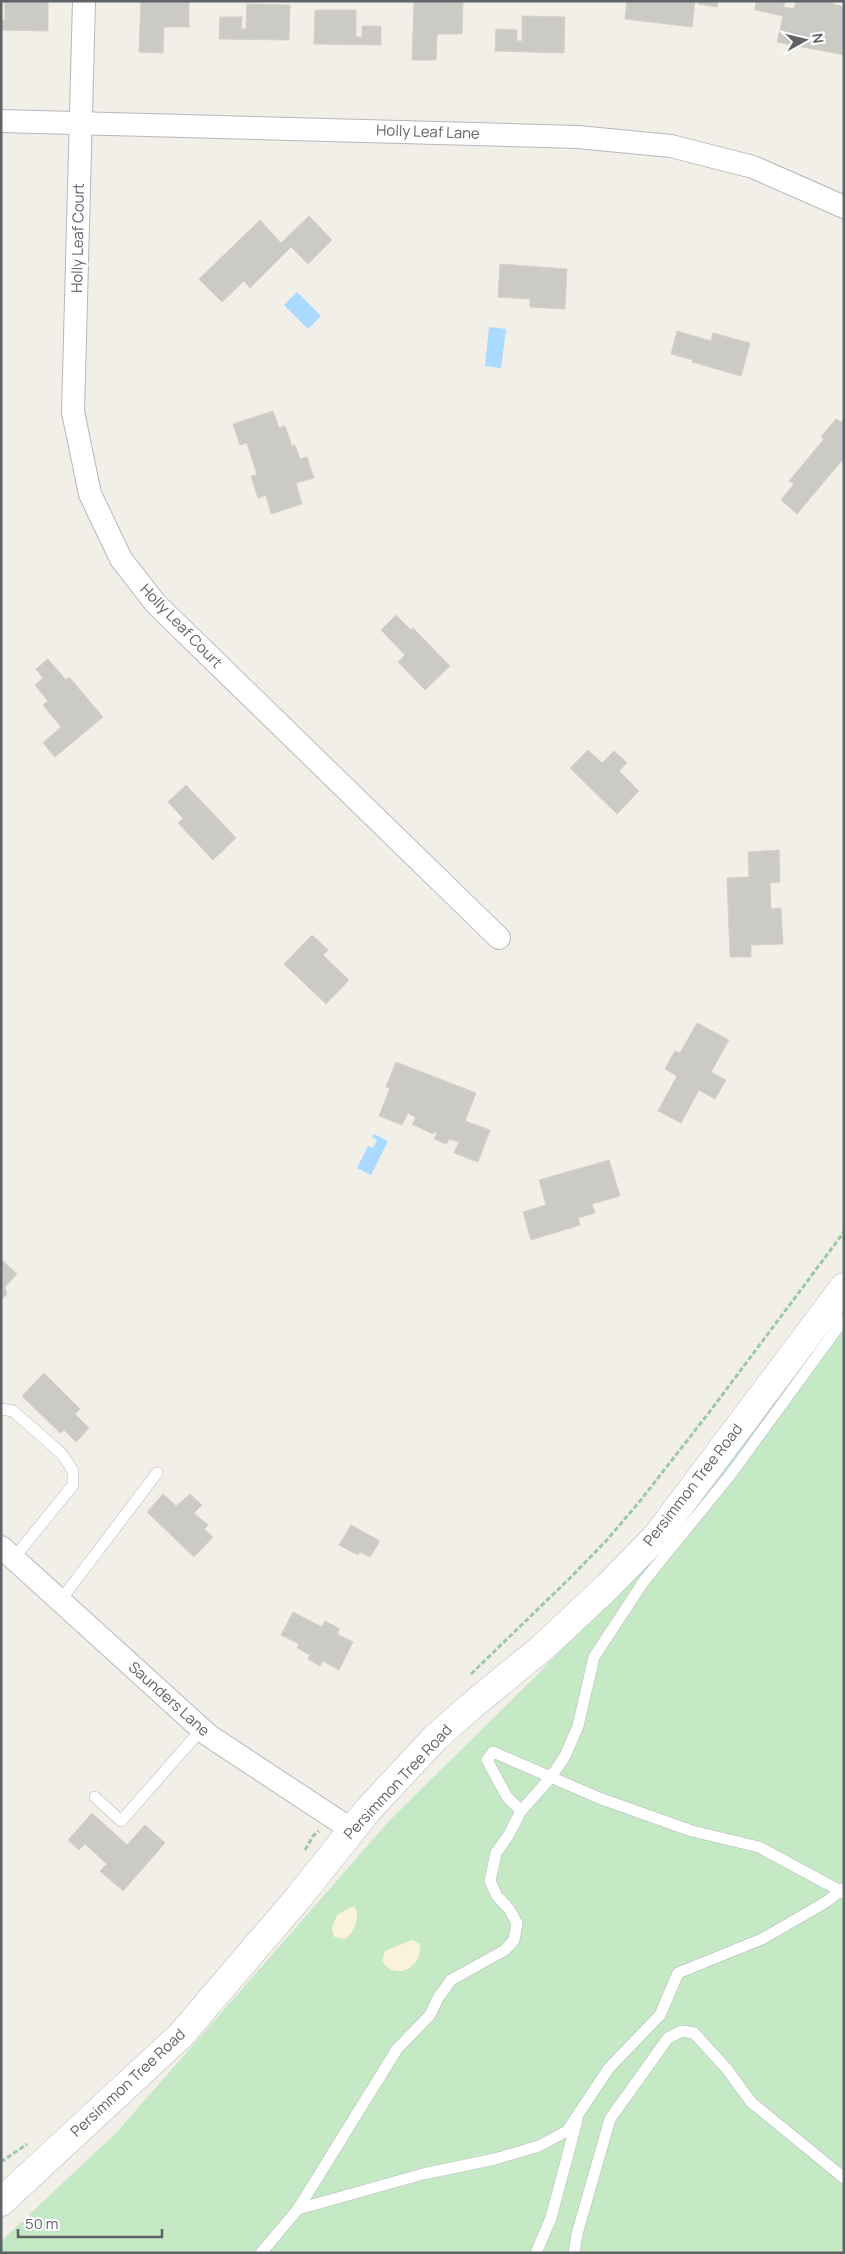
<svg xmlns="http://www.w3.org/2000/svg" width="845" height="2254" viewBox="0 0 845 2254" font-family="Manrope,sans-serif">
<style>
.green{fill:#c5e8c5}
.sand{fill:#fbf3d9}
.water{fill:#aadaff}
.building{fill:#cccac5;stroke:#d6d1c6}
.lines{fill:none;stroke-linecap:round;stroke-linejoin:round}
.lane-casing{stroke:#b5b8bc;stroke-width:12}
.street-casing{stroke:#b5b8bc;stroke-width:24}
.secondary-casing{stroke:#b6babf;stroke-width:29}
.path{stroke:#9cc7a9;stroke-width:3;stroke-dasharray:5 2.5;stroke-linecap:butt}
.lane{stroke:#fff;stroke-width:11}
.street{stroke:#fff;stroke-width:22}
.secondary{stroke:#fff;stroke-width:28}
.labels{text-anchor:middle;stroke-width:5;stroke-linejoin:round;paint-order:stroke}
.street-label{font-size:15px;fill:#5f6368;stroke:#fff}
</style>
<rect width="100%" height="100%" fill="#f1efe8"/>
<polygon class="green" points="844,1303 844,2253 1,2253 1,2241 116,2133 389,1821 537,1675 668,1537"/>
<g class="sand">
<path d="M351 1907H354C362 1915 353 1934 345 1939L334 1937 332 1928 337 1915Z"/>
<path d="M412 1940 420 1944C423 1966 396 1983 382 1961L385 1951Z"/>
</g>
<g class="water">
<polygon points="297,292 321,316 308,329 284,305"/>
<polygon points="489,327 506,329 501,368 485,366"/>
<polygon points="374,1134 388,1141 371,1175 357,1168 368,1146 373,1148 377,1140 372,1137"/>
</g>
<g class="building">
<polygon points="5,1 48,1 48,31 1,30 1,20 5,20"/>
<polygon points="141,1 189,1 189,27 164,27 163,53 139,52"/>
<polygon points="414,1 463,1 462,34 437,34 436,60 412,60"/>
<polygon points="627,1 695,1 692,27 625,19"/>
<polygon points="699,1 718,1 717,7 698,4"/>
<polygon points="756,1 785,1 784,7 794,9 796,1 833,1 833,4 844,7 844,55 777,42 783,16 755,10"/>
<polygon points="247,4 290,5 289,40 219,39 220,17 242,17 241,29 246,29"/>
<polygon points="315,10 356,10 356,37 362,37 362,26 381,26 381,45 314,44"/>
<polygon points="522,16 565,17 564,53 495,51 496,29 517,30 517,41 522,41"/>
<polygon points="309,216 332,240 308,264 291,247 250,288 244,281 222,302 199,279 260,220 281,243"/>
<polygon points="500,264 567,269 565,309 530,307 530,299 498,297"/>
<polygon points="677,331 711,341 713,333 750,343 741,376 692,362 693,360 671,354"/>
<polygon points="273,411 279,428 285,426 292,446 295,445 300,459 307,457 314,478 296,483 302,504 271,514 266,495 258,498 251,476 257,475 247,443 240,445 233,424"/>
<polygon points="836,419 841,422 844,419 844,458 797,514 781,500 794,484 789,481 824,439 821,437"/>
<polygon points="396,615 411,630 413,628 450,666 425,690 398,662 405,655 381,630"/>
<polygon points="48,659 66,680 69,677 103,717 55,757 43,743 61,727 43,705 48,701 35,685 43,678 36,669"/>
<polygon points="588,750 602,763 614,751 627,763 619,771 639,791 617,814 570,768"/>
<polygon points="186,785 236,838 213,860 178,823 183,818 168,802"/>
<polygon points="779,850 780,882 770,883 771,909 781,908 783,944 751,945 751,957 730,957 727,878 749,877 748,852"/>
<polygon points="312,935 328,950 323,955 349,980 326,1004 284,964"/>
<polygon points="697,1023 729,1040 711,1072 726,1080 715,1099 699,1090 681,1123 658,1111 677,1076 665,1069 675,1051 680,1053"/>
<polygon points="396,1062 476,1093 465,1121 490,1130 478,1162 454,1153 459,1142 449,1139 446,1144 434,1139 437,1133 434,1132 433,1134 412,1124 416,1118 408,1113 402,1125 379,1116 390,1088 386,1087"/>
<polygon points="609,1160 620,1196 592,1204 595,1213 578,1218 580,1225 531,1240 523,1212 546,1205 539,1180"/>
<polygon points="3,1261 17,1274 5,1287 7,1294 1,1300 1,1262"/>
<polygon points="44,1373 80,1409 75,1414 89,1428 76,1442 64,1430 60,1433 22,1396"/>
<polygon points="163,1494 176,1506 190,1494 202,1505 194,1513 208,1525 204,1529 213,1537 194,1557 147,1512"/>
<polygon points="351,1525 380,1541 370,1557 360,1552 358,1555 339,1545"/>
<polygon points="293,1612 322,1627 325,1621 340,1629 337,1634 353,1642 339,1670 323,1661 320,1666 308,1659 310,1655 297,1648 299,1644 281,1635"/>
<polygon points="92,1813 127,1845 145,1825 165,1843 123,1891 100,1871 107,1864 85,1844 79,1850 68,1840"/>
</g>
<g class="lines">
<defs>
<g id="lane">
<polyline points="844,1319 731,1474 644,1581 594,1657 578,1726 565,1756 551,1777 521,1811 508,1836 496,1853 490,1881 497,1896 509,1909 517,1923 514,1940 505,1950 451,1980 438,1998 430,2015 397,2049 298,2209 423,2174 495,2159 539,2146 567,2131 609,2068 660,2015 678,1973 762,1939 826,1902 844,1888"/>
<polyline points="1,1409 13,1411 62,1454 73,1471 73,1485 14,1558"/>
<polyline points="60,1601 157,1473"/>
<polyline points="95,1797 121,1821 201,1730"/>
<polyline points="521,1811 507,1797 487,1760 493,1752 599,1798 692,1831 759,1847 844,1893"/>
<polyline points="261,2253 298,2209"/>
<polyline points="536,2253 551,2218 577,2120"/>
<polyline points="574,2253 577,2234 610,2119 668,2038 682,2031 694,2033 726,2068 751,2102 844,2178"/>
</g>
<g id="street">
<polyline points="84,1 73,412 90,494 121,559 156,604 499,938"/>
<polyline points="1,121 578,137 671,146 753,167 844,207"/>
<polyline points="1,1547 208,1735 352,1830"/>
</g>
<polyline id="secondary" points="1,2202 181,2035 298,1898 368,1810 435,1738 470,1707 542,1648 607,1587 656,1537 844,1287"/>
</defs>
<use href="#lane" class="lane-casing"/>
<use href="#street" class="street-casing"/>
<use href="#secondary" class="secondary-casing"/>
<g class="path">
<polyline points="471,1674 570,1578 606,1541 640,1501 711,1410 844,1232"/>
<polyline points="305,1850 313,1836 319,1831"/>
<polyline points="1,2162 27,2144"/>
</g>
<use href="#lane" class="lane"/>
<use href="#street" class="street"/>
<use href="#secondary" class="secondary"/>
</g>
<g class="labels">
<g class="street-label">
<text transform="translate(428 132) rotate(2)" y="5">Holly Leaf Lane</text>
<text transform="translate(78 238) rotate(-89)" y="5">Holly Leaf Court</text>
<text transform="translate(181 626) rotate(46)" y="5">Holly Leaf Court</text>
<text transform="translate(693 1485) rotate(-52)" y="5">Persimmon Tree Road</text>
<text transform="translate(169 1699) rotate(42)" y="5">Saunders Lane</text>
<text transform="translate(398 1782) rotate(-47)" y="5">Persimmon Tree Road</text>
<text transform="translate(128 2083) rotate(-43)" y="5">Persimmon Tree Road</text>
</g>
</g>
<rect width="845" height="2254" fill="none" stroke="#5f6368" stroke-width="5"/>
<g transform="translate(805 40) rotate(82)" stroke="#ffffff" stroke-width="4" paint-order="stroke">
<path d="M0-4L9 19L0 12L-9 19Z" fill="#5f6368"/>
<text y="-8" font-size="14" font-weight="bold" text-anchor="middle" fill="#5f6368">N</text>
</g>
<path d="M18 2229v8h144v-8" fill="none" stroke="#5f6368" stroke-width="2.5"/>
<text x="25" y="2229" font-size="15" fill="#5f6368" stroke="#ffffff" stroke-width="4" paint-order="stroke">50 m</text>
</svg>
